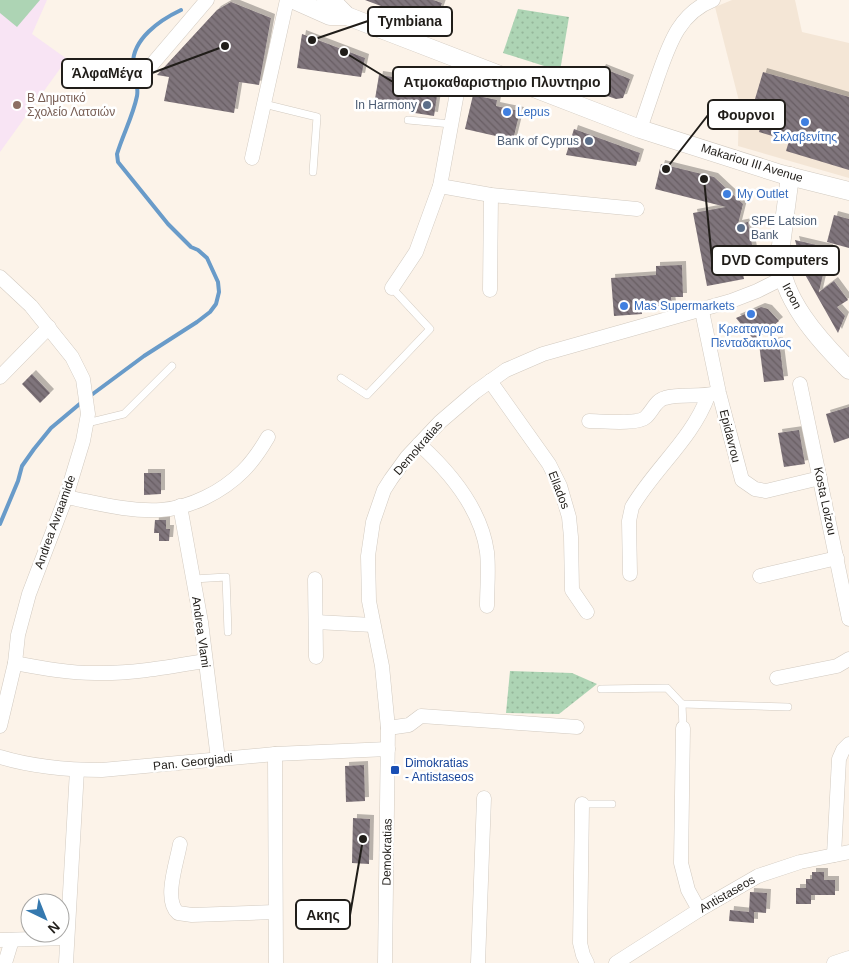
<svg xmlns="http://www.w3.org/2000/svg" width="849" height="963" viewBox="0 0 849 963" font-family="Helvetica,sans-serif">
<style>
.built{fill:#f4e6d6}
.education{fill:#f8e4f4}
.grass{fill:url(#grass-dots)}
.garden{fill:#add4b4}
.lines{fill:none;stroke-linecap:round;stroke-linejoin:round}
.stream{stroke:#699bc9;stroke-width:4}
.building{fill:url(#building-back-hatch);filter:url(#shadow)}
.service-casing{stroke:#d2cac0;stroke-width:8}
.minor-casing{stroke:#d2cac0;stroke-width:15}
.tertiary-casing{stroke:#d2cac0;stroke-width:19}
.service{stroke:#fff;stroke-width:7}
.minor{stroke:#fff;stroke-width:14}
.tertiary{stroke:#fff;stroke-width:18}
.education-dot{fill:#8d6e63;stroke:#fff;stroke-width:2}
.service-dot{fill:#5c6f8a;stroke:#fff;stroke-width:2}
.shop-dot{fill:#3f7fe0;stroke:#fff;stroke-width:2}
.transit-dot{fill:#1a4fb4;stroke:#fff;stroke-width:2}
.labels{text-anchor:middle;stroke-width:5;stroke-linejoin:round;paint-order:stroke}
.education-label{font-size:12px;fill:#785e54;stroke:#fff;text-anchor:start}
.service-label{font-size:12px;fill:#4e5e75;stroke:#fff;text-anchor:end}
.shop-label{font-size:12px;fill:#366cbe;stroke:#fff;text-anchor:start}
.street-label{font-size:12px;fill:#201d19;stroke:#fff}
.transit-label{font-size:12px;fill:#164399;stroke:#fff;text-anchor:start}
.leader{fill:none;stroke:#201d19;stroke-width:2}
.callout-dot{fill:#201d19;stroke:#fff;stroke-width:2}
.callout{fill:#fff;stroke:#201d19;stroke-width:2}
.callout-label{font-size:14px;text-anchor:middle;font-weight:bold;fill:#201d19}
</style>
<defs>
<pattern id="grass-dots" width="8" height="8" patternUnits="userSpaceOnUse" patternTransform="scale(1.25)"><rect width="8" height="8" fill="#add4b4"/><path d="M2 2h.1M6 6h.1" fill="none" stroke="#95b69a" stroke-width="1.8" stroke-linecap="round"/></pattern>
<pattern id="building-back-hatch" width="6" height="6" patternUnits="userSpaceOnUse" patternTransform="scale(1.25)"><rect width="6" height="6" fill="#7f747b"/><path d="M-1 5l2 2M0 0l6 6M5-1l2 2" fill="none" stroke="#685f64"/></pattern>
<filter id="shadow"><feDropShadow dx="4" dy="-4" stdDeviation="0" flood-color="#0004"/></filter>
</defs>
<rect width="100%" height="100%" fill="#fcf3e9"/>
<polygon class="built" points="732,0 795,0 802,32 849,43 849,178 738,146 739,101 715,7"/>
<polygon class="education" points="0,0 47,0 32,34 67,59 0,152"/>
<g class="grass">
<polygon points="518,9 569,17 560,71 503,53"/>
<polygon points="510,671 572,673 597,684 559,714 506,713"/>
</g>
<polygon class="garden" points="0,0 40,0 17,27 0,13"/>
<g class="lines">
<g class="stream">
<path d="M90 396 144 356 197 322 210 312 216 304 219 292 218 282 207 258 198 250 191 247 168 224 118 162 117 154C123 134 133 116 137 96 139 85 134 76 133 65 132 39 160 20 181 10"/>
<polyline points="0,524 18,481 22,466 34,449 51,428 82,402"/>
</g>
</g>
<g class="building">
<polygon points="365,0 433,0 442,3 434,26"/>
<polygon points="231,2 271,18 259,85 239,82 234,113 164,101 169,77 157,75 217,10"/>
<polygon points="302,34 365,58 361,77 297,68"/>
<polygon points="602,68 630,79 623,98 616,99 593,91"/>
<polygon points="763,72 849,97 849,170 786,151 789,141 759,132 764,112 752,109"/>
<polygon points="379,75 427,82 427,87 438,89 434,116 415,113 416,105 375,99"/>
<polygon points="473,95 497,100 496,106 520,111 513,140 465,129"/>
<polygon points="574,129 640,153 636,166 566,155"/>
<polygon points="661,164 714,177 743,204 738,224 748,222 755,262 741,264 744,279 707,286 693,213 726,207 655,189"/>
<polygon points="834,215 849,219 849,248 827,242"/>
<polygon points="795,240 829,248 819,292 834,281 848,300 837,307 845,316 838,333 803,271"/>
<polygon points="682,265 683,297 671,297 672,306 642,307 642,314 614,316 611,278 656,275 656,266"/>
<polygon points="761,307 768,309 779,321 755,341 736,318"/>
<polygon points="779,341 784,380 764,382 759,344"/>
<polygon points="32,374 50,393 40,403 22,384"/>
<polygon points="849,407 849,438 834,443 826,414"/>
<polygon points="799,430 805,464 784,467 778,433"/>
<polygon points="144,473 161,473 161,494 144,495"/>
<polygon points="155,520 166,520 166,529 170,529 169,541 159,541 159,533 154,533"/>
<polygon points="364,765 365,801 346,802 345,766"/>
<polygon points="353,818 370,819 369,864 352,863"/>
<polygon points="812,872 824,872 824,880 835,880 835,895 811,895 811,904 796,904 796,888 806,888 806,879 812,879"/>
<polygon points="750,892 767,893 766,913 754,912 754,923 729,921 730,910 749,912"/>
</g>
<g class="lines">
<defs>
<g id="service">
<polyline points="264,104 317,117 313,172"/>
<polyline points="408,120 451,124"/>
<polyline points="341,378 367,395 430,329 392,288"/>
<polyline points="87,423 124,414 172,366"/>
<polyline points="194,579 226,577 228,632"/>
<polyline points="601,689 667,688 682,704 683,728"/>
<polyline points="682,704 788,707"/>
<polyline points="582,804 612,804"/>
</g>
<g id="minor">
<polyline points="143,75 207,0"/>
<path d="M640 129C646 111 652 94 658 76 669 45 679 13 713 0"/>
<polyline points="252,158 287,0"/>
<polyline points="440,186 491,195 637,209"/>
<polyline points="0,277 31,306 72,357 83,379 88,414 83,441 66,497 29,594 18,635 15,663 0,726"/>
<polyline points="392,288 416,252 440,186 463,60"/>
<polyline points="490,290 491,195"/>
<polyline points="702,311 719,393 742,480 755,489 766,491 820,478"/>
<polyline points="0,377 49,327"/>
<polyline points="490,381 549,464 560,486 569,517 571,537 572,590 587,612"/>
<polyline points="800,384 849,619"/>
<path d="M589 421C601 421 638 425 646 417 653 410 656 400 665 398 681 393 700 398 716 393"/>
<path d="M419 444C450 472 481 509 487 552 489 570 487 588 487 606"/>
<path d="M66 497C97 503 129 512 161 510 190 508 222 492 243 471 253 461 261 449 268 437"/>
<polyline points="180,506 201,622 218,759"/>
<path d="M630 574 629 521 632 507C655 468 692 439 708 396"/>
<polyline points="760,576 837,558"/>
<polyline points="315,579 316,657"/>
<polyline points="316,622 373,625"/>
<path d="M15 663C42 668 68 673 95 673 132 674 169 667 205 661"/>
<polyline points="777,678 837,666 849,659"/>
<polyline points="388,728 409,725 421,716 577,727"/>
<polyline points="683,728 681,863 688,890 699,910"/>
<polyline points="275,754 276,963"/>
<path d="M0 757C33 767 68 770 102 770L275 754 388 749"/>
<polyline points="582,804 580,943 583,955 587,963"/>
<path d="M180 844C177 862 163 900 178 913L192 915 275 912"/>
<polyline points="834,855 839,759 843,750 849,744"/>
<polyline points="0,940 67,938"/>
<polyline points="5,963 12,940"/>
<polyline points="66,963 77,770"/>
<polyline points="385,963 388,728 382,666 369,601 368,556 373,522 384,490 391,479 407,457 440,422 475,392 506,370 543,354 731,301 757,291 783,278"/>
<polyline points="478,963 484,798"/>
<polyline points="616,963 699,910 758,876 800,862 849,852"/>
<polyline points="834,963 849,958"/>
</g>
<g id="tertiary">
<polyline points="294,0 330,16 347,16 640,129 781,174 849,191"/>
<polyline points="326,0 336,5 347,16"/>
<path d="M790 176 780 253C779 297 820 341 849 370"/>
</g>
</defs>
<use href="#service" class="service-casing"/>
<use href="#minor" class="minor-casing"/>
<use href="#tertiary" class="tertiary-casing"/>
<use href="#service" class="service"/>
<use href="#minor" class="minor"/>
<use href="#tertiary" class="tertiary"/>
</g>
<circle class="education-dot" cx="17" cy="105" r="5"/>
<g class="service-dot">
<circle cx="427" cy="105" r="5"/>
<circle cx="589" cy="141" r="5"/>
<circle cx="741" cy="228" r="5"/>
</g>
<g class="shop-dot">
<circle cx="507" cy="112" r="5"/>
<circle cx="805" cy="122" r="5"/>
<circle cx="727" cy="194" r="5"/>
<circle cx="624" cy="306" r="5"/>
<circle cx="751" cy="314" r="5"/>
</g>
<rect class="transit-dot" x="390" y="765" width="10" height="10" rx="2.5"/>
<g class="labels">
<g class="education-label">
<text x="27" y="102">Β Δημοτικό<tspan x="27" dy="14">Σχολείο Λατσιών</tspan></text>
</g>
<g class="service-label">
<text x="417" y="109">In Harmony</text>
<text x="579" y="145">Bank of Cyprus</text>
<text x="751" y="225" text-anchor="start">SPE Latsion<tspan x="751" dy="14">Bank</tspan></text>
</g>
<g class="shop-label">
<text x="517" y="116">Lepus</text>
<text x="805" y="141" text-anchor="middle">Σκλαβενίτης</text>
<text x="737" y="198">My Outlet</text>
<text x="634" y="310">Mas Supermarkets</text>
<text x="751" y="333" text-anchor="middle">Κρεαταγορα<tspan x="751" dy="14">Πενταδακτυλος</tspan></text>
</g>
<g class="street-label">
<text transform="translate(752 163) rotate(17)" y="4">Makariou III Avenue</text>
<text transform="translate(792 296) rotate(62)" y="4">Iroon</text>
<text transform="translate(730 436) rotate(76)" y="4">Epidavrou</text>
<text transform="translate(418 448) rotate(-49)" y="4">Demokratias</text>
<text transform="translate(559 490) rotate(69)" y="4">Ellados</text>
<text transform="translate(825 501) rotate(78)" y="4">Kosta Loizou</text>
<text transform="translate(55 522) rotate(-70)" y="4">Andrea Avraamide</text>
<text transform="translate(201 632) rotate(82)" y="4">Andrea Vlami</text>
<text transform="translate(193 762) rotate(-6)" y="4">Pan. Georgiadi</text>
<text transform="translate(387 852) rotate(-89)" y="4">Demokratias</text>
<text transform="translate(727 894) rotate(-30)" y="4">Antistaseos</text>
</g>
<g class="transit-label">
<text x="405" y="767">Dimokratias<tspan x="405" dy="14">- Antistaseos</tspan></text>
</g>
</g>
<path class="leader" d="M312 40L368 21M225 46L152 73M344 52L393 82M666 169L708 115M704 179L712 260M363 839L350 915"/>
<g class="callout-dot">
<circle cx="312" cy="40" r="5"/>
<circle cx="225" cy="46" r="5"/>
<circle cx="344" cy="52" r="5"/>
<circle cx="666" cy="169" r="5"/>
<circle cx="704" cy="179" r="5"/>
<circle cx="363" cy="839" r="5"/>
</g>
<g class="callout">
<rect x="368" y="7" width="84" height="29" rx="5"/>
<rect x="62" y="59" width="90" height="29" rx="5"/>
<rect x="393" y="67" width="217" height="29" rx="5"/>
<rect x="708" y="100" width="77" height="29" rx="5"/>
<rect x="712" y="246" width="127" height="29" rx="5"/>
<rect x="296" y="900" width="54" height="29" rx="5"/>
</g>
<g class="callout-label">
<text x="410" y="26">Tymbiana</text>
<text x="107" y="78">ΆλφαΜέγα</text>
<text x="502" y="87">Ατμοκαθαριστηριο Πλυντηριο</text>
<text x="746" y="120">Φουρνοι</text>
<text x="775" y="265">DVD Computers</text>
<text x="323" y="920">Ακης</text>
</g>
<g transform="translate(45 918) rotate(137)"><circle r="24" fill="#ffffff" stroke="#a6a5a3"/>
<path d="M0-4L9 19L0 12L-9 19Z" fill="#3579af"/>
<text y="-8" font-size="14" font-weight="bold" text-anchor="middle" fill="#201d19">N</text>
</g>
</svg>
